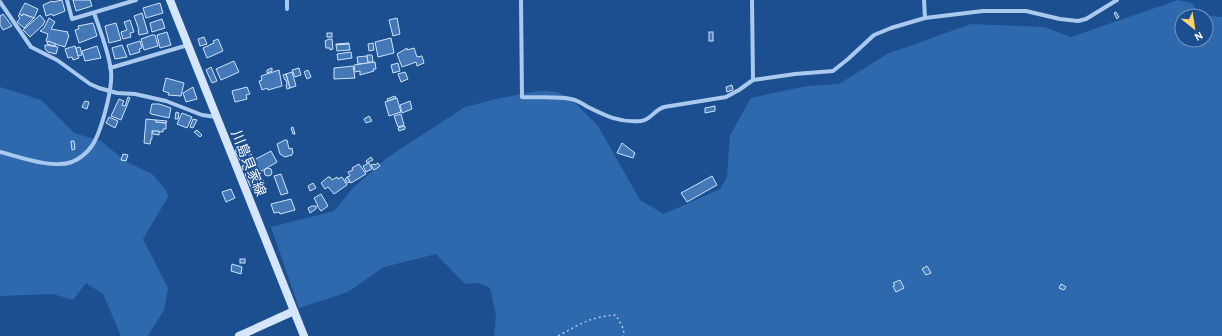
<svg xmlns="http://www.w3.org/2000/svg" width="1222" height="336" viewBox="0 0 1222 336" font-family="'Alegreya Sans','Noto Sans JP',sans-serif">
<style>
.green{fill:#2e69ad;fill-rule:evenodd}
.building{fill:#4478b7;stroke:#cfe3fa}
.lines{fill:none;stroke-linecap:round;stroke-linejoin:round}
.path{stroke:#a9c9ee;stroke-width:1.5;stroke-dasharray:2 3;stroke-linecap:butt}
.street{stroke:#a9c9ee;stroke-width:4}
.secondary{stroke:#d6e6fa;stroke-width:8}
.labels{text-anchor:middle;stroke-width:3.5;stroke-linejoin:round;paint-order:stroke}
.street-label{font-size:14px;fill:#fff;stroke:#1b4f8f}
</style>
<rect width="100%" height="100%" fill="#1b4f8f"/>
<g class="green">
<path d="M1178 0 1192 3 1200 15 1222 17V336H494L496 315 490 288 479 283 465 284 436 254 384 267 348 292 299 308 271 227 334 211 353 188 388 157 465 107 496 99 527 93 542 91 556 92 569 97 598 126 640 200 664 214 720 189 727 177 730 135 751 98 806 86 839 84 887 54 971 24 1044 27 1071 37ZM1182 16H1206V40H1182Z"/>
<polygon points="0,87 41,100 74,133 101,141 125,161 152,174 166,190 168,197 143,239 168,288 164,310 148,336 121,336 103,294 86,283 73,300 53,294 0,296"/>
</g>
<g class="building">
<polygon points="62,0 65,11 53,16 52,14 46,16 43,5 52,1 53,2"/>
<polygon points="73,0 90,0 92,6 76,11"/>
<polygon points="25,3 38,9 34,18 23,14 22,16 19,14"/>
<polygon points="160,3 163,13 146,18 143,8"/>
<polygon points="1116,12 1119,17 1117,19 1114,13"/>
<polygon points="142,13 148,33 139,35 138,30 139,30 134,16"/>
<polygon points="3,14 12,26 3,30 0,25 0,16"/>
<polygon points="20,14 22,16 23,14 34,18 24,28 17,22 20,18 18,16"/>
<polygon points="40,15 45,21 43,25 30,37 23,30"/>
<polygon points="49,18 55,22 51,29 68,32 67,34 69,35 65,47 46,41 48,34 40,31 44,28"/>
<polygon points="397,18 400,34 393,36 389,20"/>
<polygon points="162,19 165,28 152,32 150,23"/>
<polygon points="130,20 134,32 130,33 131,37 123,39 121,32 127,30 124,22"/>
<polygon points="93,23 97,36 79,43 75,30 79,29 78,26"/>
<polygon points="116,23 121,40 109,43 105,26"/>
<polygon points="167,32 171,45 160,48 157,35"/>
<rect x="709" y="32" width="4" height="9"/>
<rect x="327" y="33" width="5" height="4"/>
<polygon points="152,35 155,35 158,46 144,50 141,39"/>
<polygon points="204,37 207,44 200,46 198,39"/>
<polygon points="391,38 394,53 378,57 375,42"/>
<polygon points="218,39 223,51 207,58 203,48 214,43 213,41"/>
<polygon points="329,39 332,39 333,49 330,50 330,48 326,48 325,41"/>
<polygon points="48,41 56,44 55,46 47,44"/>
<polygon points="140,41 142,48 139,49 140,52 130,55 127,45"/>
<polygon points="349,43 349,44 336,45 336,44"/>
<polygon points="373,43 374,50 369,51 368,44"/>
<polygon points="349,44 350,50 337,51 336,45"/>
<polygon points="45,45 58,47 56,54 48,52 45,49"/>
<polygon points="122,45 127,57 115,59 112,48"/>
<polygon points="75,46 79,58 73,60 72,57 68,58 65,49"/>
<polygon points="97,46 101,58 85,61 82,51"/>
<polygon points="80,47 82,55 78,56 76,48"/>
<polygon points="407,48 407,50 414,48 417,57 422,56 424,63 417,66 416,62 402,67 397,54"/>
<polygon points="351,52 352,58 338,60 337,54"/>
<polygon points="367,55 372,55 373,62 368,62"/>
<polygon points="367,56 368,63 358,64 357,57"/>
<polygon points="234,61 239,72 221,80 216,69"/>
<polygon points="375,62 376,69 373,69 374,71 360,75 360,71 355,72 354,65"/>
<polygon points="398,63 400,71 393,73 391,65"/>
<polygon points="353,66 355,78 334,79 334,68"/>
<polygon points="211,67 217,81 212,83 206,70"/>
<polygon points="272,68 272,71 267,73 267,70"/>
<polygon points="299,68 301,75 295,77 292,70"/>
<polygon points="279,70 282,86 268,90 267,88 262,90 259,81 262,80 261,76"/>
<polygon points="308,70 311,77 307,79 304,72"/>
<polygon points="292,72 296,86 290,88 286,74"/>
<polygon points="405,72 408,79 401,82 398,74"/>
<polygon points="286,74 290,88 287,89 286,85 287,84 286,80 285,80 283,75"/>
<polygon points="166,78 184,83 181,96 168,95 169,93 163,91"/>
<polygon points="732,85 733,90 727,92 726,87"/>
<polygon points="193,87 197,99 186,102 183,93"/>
<polygon points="247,87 250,94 246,95 247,99 235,102 232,91"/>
<polygon points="395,96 396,98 388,101 387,99"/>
<polygon points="128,97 130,98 121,120 111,116 119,99 124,101 122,105 125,106"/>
<polygon points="397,98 401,112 389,116 385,102"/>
<polygon points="85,101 89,102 87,109 82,107"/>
<polygon points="410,101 412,109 402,113 400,105"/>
<polygon points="152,104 159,104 171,108 169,118 151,114 150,113"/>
<polygon points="715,106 715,111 705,113 705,108"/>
<polygon points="176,112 179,113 178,119 175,119"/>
<polygon points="182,113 192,117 187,128 177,124"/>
<polygon points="401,114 404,125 398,127 394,116"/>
<polygon points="369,116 372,121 366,123 364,119"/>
<polygon points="109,117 118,121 115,128 106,123"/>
<polygon points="146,119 156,120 156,122 166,123 166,129 163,129 163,132 152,131 152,139 151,139 150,144 144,143"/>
<polygon points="193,119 197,120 193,128 190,127"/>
<polygon points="156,120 167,121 166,123 156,122"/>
<polygon points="405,126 405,129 399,131 398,128"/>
<polygon points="293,127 295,134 293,134 291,128"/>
<polygon points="197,130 202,135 200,137 194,132"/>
<polygon points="152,131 159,131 159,135 153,134"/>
<polygon points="285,140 287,140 289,149 292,148 293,153 292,154 292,155 285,157 280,154 277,144"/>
<polygon points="71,141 74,141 75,149 72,150"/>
<polygon points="622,143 635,153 633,158 617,153"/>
<polygon points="247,147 252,156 241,162 235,152 236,152 235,150 237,149 238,151"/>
<polygon points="271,151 277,162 260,172 254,160"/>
<polygon points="123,154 128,155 126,161 121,160"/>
<polygon points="371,157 373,160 367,163 366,161"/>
<polygon points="254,161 255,164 243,170 242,166"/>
<polygon points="369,163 372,169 366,172 363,166"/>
<polygon points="378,163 380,166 374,170 371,165 374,164 375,165"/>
<polygon points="359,164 366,174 351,183 347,177 350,176 348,172 353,170 352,168"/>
<polygon points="256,167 265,184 252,190 245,174"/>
<circle cx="268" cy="172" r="4"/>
<polygon points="281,174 288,193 281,195 274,176"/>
<polygon points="712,176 717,185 687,202 681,193"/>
<polygon points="328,177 330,177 332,180 337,177 338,179 342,177 347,185 334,194 328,187 325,189 321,183"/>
<polygon points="347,177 350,182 347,183 345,179"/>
<polygon points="313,183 316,188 310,191 308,186"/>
<polygon points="231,189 235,198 226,202 222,192"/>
<polygon points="321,194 328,206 321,211 317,206 318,206 314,198"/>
<polygon points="291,199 295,210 280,214 279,212 274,213 271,204"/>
<polygon points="312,206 316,206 316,209 310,213 308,208"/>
<rect x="240" y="259" width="5" height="4"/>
<polygon points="232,264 242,267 241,274 231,271"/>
<polygon points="927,266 931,273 926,275 922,269"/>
<polygon points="900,280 904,288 896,292 893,286 895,285 893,283"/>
<polygon points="1061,284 1066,287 1064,290 1059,288"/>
</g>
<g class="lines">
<path class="path" d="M558 336C578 325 592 316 616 315L624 330 623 336"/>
<g class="street">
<polyline points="67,0 72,19 136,0"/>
<polyline points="287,0 287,9"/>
<path d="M521 0 522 97C535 98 559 96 571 99 577 100 583 104 588 107 606 116 620 123 641 121 651 120 654 110 664 107L726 97 739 90 753 80 795 74 833 71 848 59 874 35 891 28 925 18 983 11H1026L1060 19 1078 21 1086 19 1117 0"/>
<polyline points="752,0 753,80"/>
<polyline points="924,0 925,18"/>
<polyline points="0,2 31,47 57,60 90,84 99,88 117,93 135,94 166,101 202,115 216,117"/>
<polyline points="110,68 188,45"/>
<path d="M0 152C20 157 52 169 72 162 79 159 86 154 91 147 101 134 113 88 111 71 109 53 100 30 94 13"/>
</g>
<g class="secondary">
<polyline points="170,0 304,336"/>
<polyline points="239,336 294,311"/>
</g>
</g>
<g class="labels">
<g class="street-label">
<text transform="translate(249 163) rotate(68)" y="5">川島貝家線</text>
</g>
</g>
<g transform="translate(1194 28) rotate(150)"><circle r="19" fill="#1b4f8f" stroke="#7695bc"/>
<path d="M0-3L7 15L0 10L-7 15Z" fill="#ffd166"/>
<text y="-6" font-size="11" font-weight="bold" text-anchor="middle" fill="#ffffff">N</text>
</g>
</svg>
